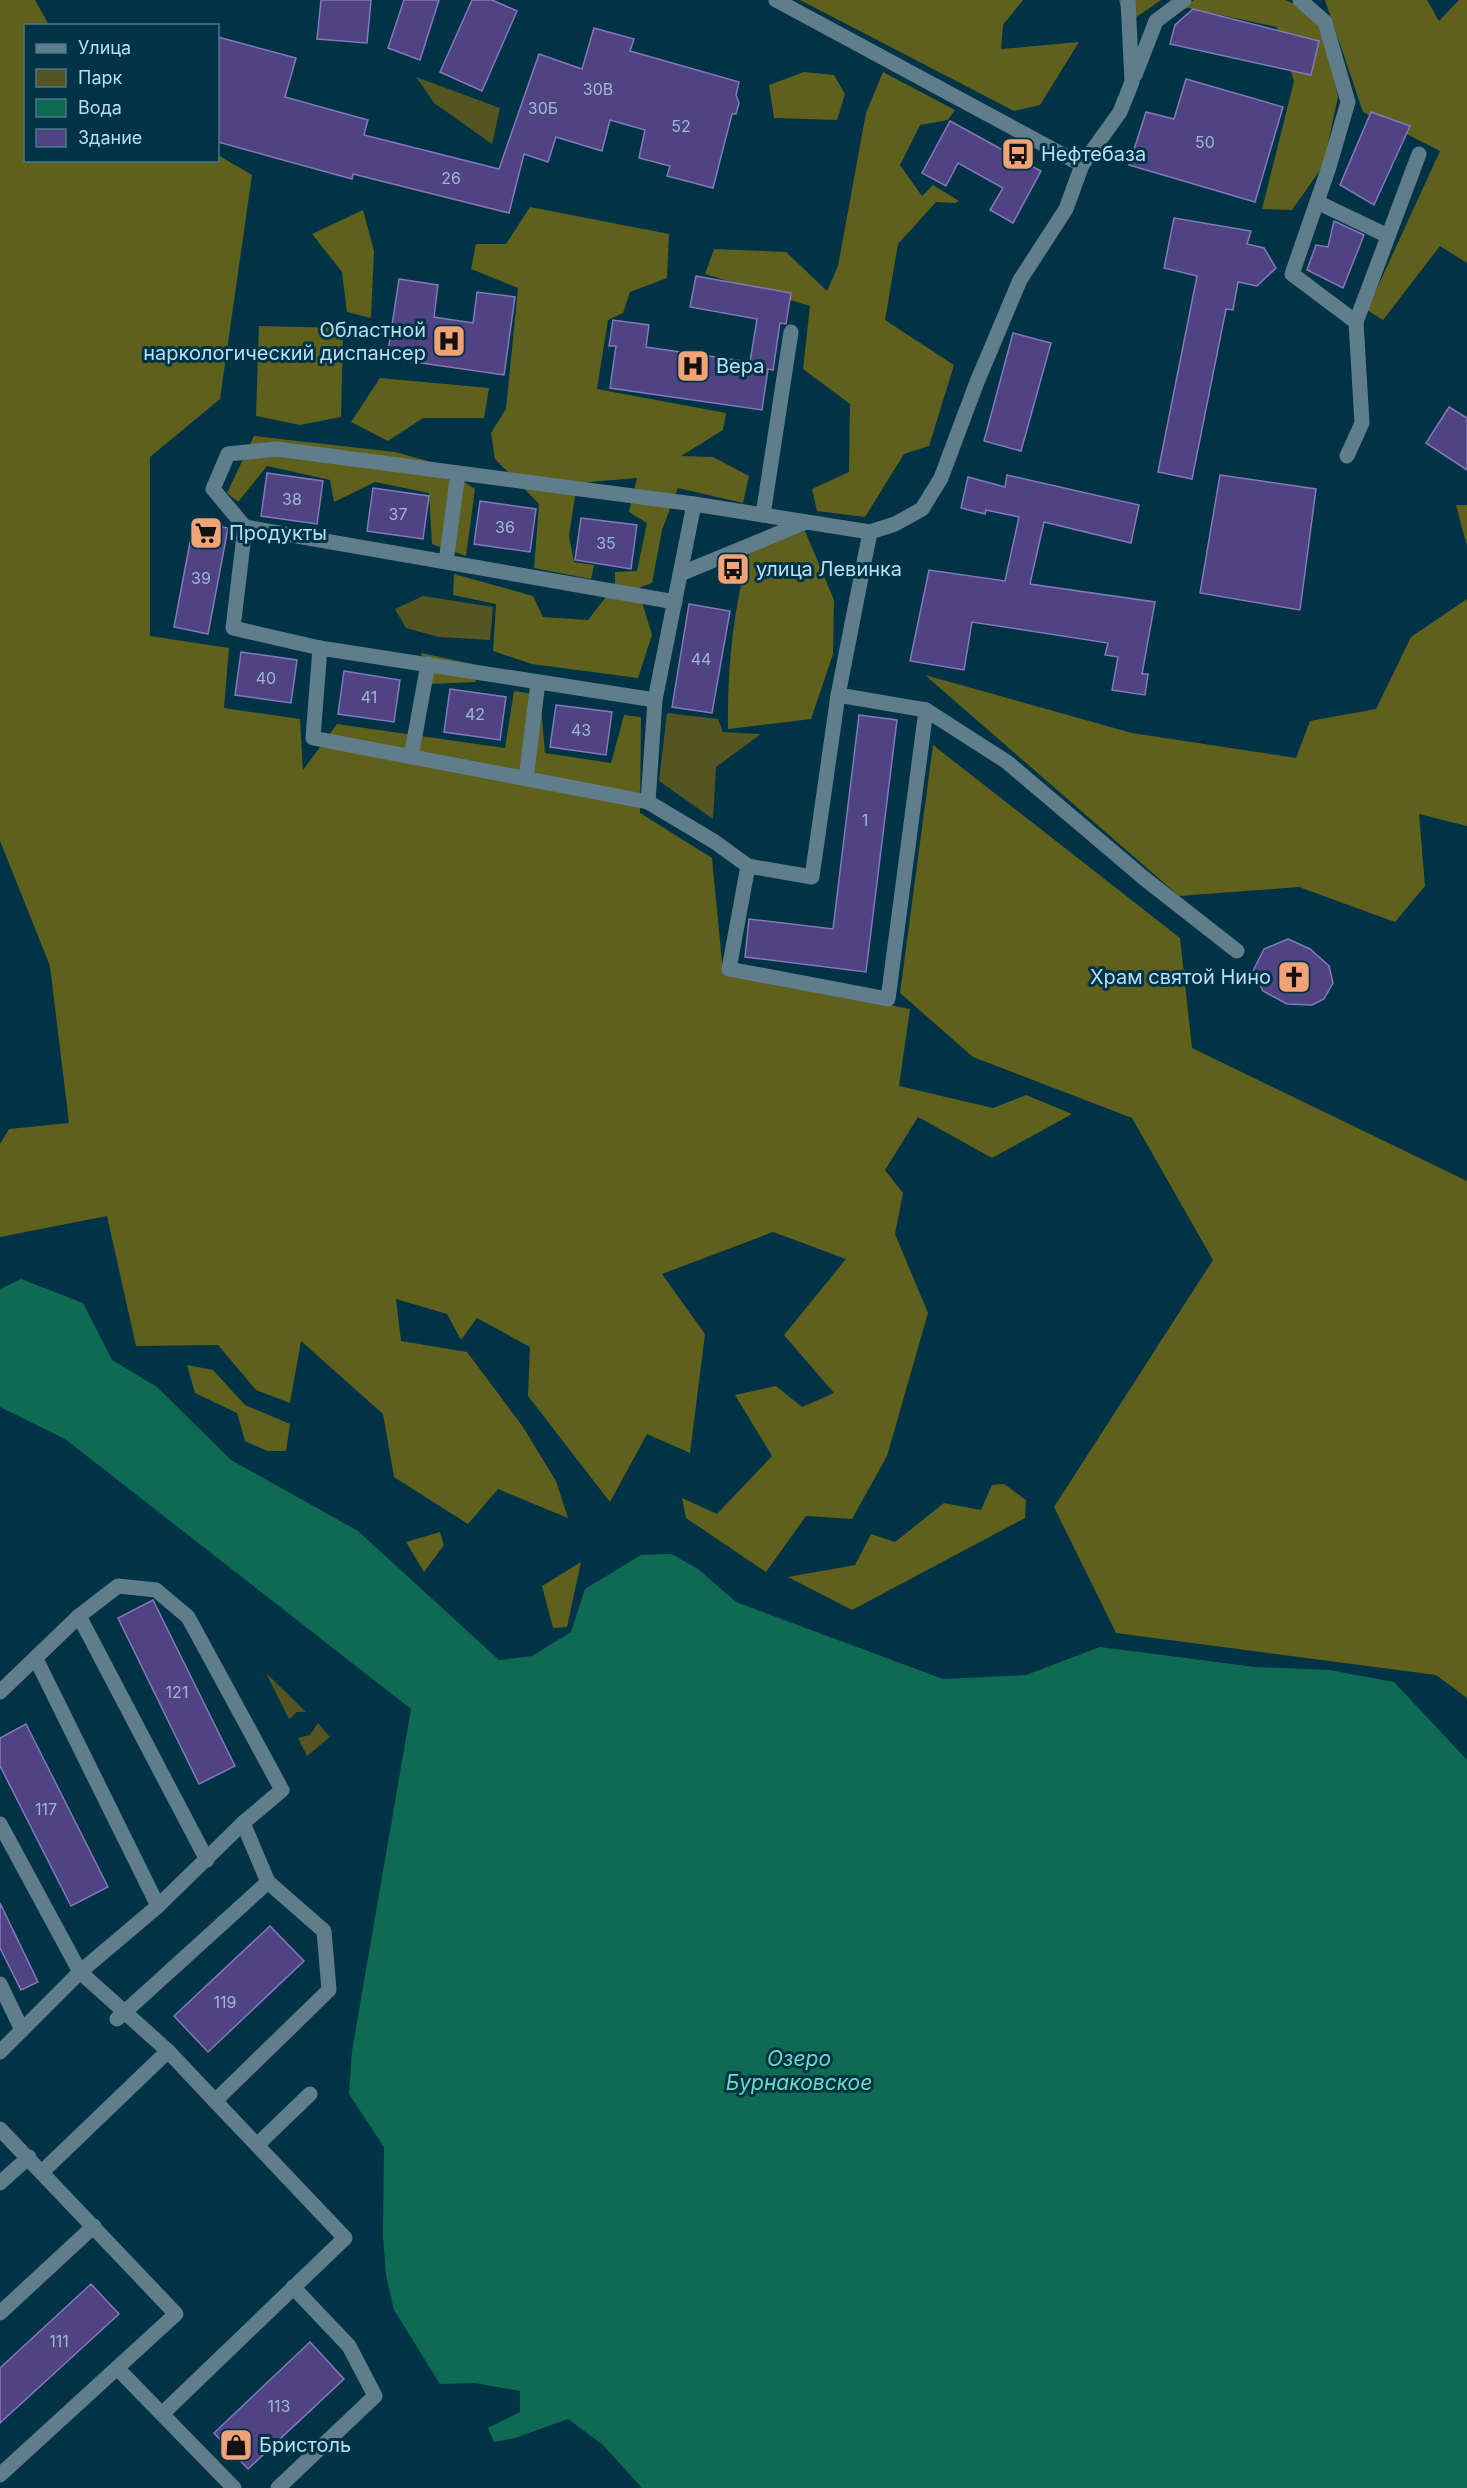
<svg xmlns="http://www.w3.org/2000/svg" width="1467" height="2488" viewBox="0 0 1467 2488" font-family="Inter,sans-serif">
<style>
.green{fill:#545520}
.forest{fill:#5f601c}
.water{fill:#0f6a53}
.building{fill:#4f4382;stroke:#8378bc;stroke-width:1.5}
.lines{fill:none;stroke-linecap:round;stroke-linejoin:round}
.minor{stroke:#607d8b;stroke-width:15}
.labels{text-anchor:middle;stroke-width:6;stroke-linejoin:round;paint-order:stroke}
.number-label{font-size:16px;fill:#9db8d7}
.poi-label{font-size:20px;fill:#b7dff3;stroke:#003346;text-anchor:start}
.water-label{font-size:21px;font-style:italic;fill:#6adcb8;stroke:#003346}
</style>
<rect width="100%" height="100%" fill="#003346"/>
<g class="green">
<polygon points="416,77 500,108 492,144 434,103"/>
<polygon points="423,596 493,607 490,640 439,637 406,628 395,609"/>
<polygon points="667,713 718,719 723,732 761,734 716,767 713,819 659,781"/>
<polygon points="266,1673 306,1712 297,1712 289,1719"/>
<polygon points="318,1723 330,1737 307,1756 298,1738 310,1735"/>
</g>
<g class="forest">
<polygon points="0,0 35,0 49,25 26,26 26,160 218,160 218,155 252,175 220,399 150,457 150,636 229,648 224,708 300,719 303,770 337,724 505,748 514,691 540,695 545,753 611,763 624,715 641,717 640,813 712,858 723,972 910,1009 899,1086 993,1108 1026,1095 1072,1114 992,1158 918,1117 885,1170 903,1193 895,1234 928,1313 887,1456 852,1519 806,1516 766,1572 686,1518 682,1498 717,1514 772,1456 735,1395 776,1386 802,1407 834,1393 784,1335 846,1259 773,1232 662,1274 705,1334 690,1453 647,1434 610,1502 528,1396 530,1347 477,1318 461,1340 447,1314 396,1299 401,1341 467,1352 523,1427 556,1481 568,1518 498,1489 468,1524 394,1477 383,1414 301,1341 290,1403 256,1390 218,1345 136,1346 107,1216 0,1237 0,1144 9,1129 69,1123 50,966 0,841"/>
<polygon points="800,0 1023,0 1003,25 1001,49 1079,42 1040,105 1014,111"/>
<polygon points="1119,0 1161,0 1125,25"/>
<polygon points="1194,0 1285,0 1295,4 1323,30 1338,97 1323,166 1292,210 1262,209 1294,81 1277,27 1183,7"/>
<polygon points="1325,0 1427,0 1439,21 1459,0 1467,0 1467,263 1440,246 1383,320 1367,310 1440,151 1363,112"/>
<polygon points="804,72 834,75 845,94 837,120 774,118 769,85"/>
<polygon points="883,72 955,110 948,120 920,125 900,165 922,196 933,185 959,201 955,203 936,202 898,244 885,320 954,365 929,446 904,454 865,517 817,511 812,489 849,472 850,404 803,369 810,306 705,274 714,249 786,252 827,291 838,266 866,113"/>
<polygon points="530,207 669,234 667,278 630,292 623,313 608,320 597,389 726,413 723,430 681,456 713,457 749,476 743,503 678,488 662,530 652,583 636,589 615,586 615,572 637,571 647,523 629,512 637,478 577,483 569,536 574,562 594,565 591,579 534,568 539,504 495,459 491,433 506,409 518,288 471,269 476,244 506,244"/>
<polygon points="363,210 374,251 371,318 347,312 342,272 312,234"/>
<polygon points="259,326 343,328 341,417 300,425 256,416"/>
<polygon points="380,378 489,388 484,418 423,418 388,441 351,422"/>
<polygon points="254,436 395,452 435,463 475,489 466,556 432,544 429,493 375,482 334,502 330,480 267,466 238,502 227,493"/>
<polygon points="1456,505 1467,505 1467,546"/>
<path d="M805 531 834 600 833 654 811 719 728 729C727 673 733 605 750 551Z"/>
<polygon points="454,574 533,596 543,617 588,620 606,597 642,602 652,635 638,678 532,664 493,651 496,604 453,595"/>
<polygon points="1467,599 1467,826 1419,814 1425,886 1395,922 1299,887 1179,896 925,675 1132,733 1296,758 1310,721 1376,709 1411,637"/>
<polygon points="421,653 473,664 476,682 431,684"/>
<polygon points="933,745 1180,938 1192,1048 1467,1181 1467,1698 1436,1675 1116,1633 1054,1507 1213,1260 1132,1118 973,1057 900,993"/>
<polygon points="187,1365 213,1370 245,1405 290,1424 286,1451 267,1451 245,1441 237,1413 195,1393"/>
<polygon points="1004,1484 1026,1500 1025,1518 852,1610 788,1577 855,1565 871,1534 895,1542 944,1503 981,1510 992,1485"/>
<polygon points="440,1532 444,1545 424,1572 406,1542"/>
<polygon points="581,1562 567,1627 553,1628 542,1586"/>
</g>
<polygon class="water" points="21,1279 83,1303 112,1360 157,1387 231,1460 358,1531 499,1660 532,1656 571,1632 585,1589 641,1555 672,1554 698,1569 736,1602 943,1679 1026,1675 1100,1647 1255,1667 1330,1670 1394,1682 1467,1760 1467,2488 642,2488 603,2445 568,2419 515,2438 494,2442 488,2428 520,2412 520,2391 475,2383 440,2384 394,2310 386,2275 383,2236 384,2147 349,2094 352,2051 411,1709 65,1439 0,1407 0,1289"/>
<g class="building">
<polygon points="321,0 371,0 367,43 317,39"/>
<polygon points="404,0 439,0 420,60 388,48"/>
<polygon points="472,0 492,0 517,11 482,91 440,72"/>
<polygon points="1193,9 1319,41 1311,75 1170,44 1175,25"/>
<polygon points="594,28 634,39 630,51 739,82 736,95 739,103 736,114 732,114 713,188 667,176 670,166 639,158 645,130 610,120 602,151 556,137 548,162 524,154 509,213 353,174 352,179 218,142 218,37 296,58 285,97 368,120 364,135 499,169 539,54 582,69"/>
<polygon points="1186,79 1283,107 1255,202 1129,165 1146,112 1174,119"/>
<polygon points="1371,112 1410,126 1374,205 1340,185"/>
<polygon points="950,121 1041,171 1013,223 990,210 1003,188 958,163 946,186 922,173"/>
<polygon points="1174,218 1251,231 1247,244 1264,248 1276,268 1257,286 1238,282 1233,310 1226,309 1192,479 1158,472 1197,276 1164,268"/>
<polygon points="1334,221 1364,235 1343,288 1307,270 1316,245 1328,247"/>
<polygon points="696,276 791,293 786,324 780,323 773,370 768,369 762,410 610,388 616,346 609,346 613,320 649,325 646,347 750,362 757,319 690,307"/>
<polygon points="399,279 438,285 434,317 473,323 477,292 515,297 504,375 387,358"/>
<polygon points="1013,333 1051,343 1021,451 984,441"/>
<polygon points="1449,407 1467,418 1467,470 1426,443"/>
<polygon points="267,473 323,481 317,524 261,516"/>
<polygon points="1007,475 1139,505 1131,543 1044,522 1030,584 1155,602 1142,674 1148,674 1145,695 1112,690 1118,657 1105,655 1108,643 972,622 964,670 910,661 929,570 1005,581 1019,517 986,510 985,514 961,508 968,477 1005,487"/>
<polygon points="1220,475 1316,489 1300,610 1200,593"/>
<polygon points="373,488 429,496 423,539 367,531"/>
<polygon points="480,501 536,509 530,552 474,544"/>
<polygon points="581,518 637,525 631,569 575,560"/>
<polygon points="194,521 228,528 208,634 174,627"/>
<polygon points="689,604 730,611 712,713 672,707"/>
<polygon points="241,652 297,660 291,703 235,695"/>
<polygon points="344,671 400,680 394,722 338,714"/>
<polygon points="450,689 506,697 500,740 444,732"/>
<polygon points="556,705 612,712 606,755 550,747"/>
<polygon points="859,715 897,720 866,972 745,957 749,919 833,929"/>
<polygon points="1288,939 1310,949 1329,966 1333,983 1324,999 1312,1005 1287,1004 1263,991 1253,971 1264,949"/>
<polygon points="153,1600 235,1766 199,1784 118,1618"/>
<polygon points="26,1724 108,1887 71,1906 0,1766 0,1738"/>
<polygon points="0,1903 38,1982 21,1990 0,1948"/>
<polygon points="270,1926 304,1961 208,2052 174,2016"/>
<polygon points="91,2284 119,2314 0,2423 0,2368"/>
<polygon points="310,2342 344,2379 248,2469 214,2433"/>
</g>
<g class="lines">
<g class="minor">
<polyline points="776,0 1082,165"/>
<polyline points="1300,0 1325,22 1348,102 1329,167 1292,274 1356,322 1362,423 1347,456"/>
<polyline points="1135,75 1156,21 1184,0"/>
<polyline points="1317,202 1388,236"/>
<polyline points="1356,322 1419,154"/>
<polyline points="763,515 791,332"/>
<polyline points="245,527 675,602"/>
<polyline points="870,532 838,695 926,710 888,999 729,969 748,866 715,842 648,802 655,700 320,648 233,628 245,527 213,489 228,454 277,449 694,504 870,532 895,524 922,509 941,478 977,382 1020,280 1066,209 1082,165 1120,112 1132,82 1128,0"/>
<polyline points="446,562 458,473"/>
<polyline points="680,574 806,522"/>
<polyline points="320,648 313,738 648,802"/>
<polyline points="655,700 694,504"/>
<polyline points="926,710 1007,762 1145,879 1237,951"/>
<polyline points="411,757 428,664"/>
<polyline points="526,779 538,682"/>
<polyline points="748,866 812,877 838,695"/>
<polyline points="79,1616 207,1860"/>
<polyline points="36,1659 158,1906"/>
<polyline points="0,1692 79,1616 118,1586 156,1590 188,1617 282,1790 243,1823 158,1906 80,1972 0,2052"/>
<polyline points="0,1824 80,1972 168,2051 215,2101 329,1990 324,1931 268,1882 243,1823"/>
<polyline points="0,1984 22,2030"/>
<polyline points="117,2019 268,1882"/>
<polyline points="0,2129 176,2314 0,2475"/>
<polyline points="257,2145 310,2094"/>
<polyline points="43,2171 168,2051"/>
<polyline points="0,2183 29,2157"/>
<polyline points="0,2313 94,2226"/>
<polyline points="117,2368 234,2488"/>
<polyline points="162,2414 345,2238 215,2101"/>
<polyline points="278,2488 375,2396 349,2346 293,2287"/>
</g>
</g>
<defs>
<symbol id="bus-square" viewBox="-11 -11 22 22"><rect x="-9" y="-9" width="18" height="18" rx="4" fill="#efa377" stroke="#003346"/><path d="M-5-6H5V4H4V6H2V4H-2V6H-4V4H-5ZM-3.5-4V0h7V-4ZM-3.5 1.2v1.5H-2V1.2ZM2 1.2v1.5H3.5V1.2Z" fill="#111"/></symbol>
<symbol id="hospital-square" viewBox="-11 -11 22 22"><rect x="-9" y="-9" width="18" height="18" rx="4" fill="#efa377" stroke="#003346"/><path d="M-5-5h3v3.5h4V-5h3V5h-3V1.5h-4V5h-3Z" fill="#111"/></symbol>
<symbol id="supermarket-square" viewBox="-11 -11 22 22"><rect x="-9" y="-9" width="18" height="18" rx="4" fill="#efa377" stroke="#003346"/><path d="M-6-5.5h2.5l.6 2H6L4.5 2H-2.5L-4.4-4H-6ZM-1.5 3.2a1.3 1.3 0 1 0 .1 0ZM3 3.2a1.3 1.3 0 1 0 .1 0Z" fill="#111"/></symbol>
<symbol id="church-square" viewBox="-11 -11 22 22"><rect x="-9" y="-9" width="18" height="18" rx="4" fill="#efa377" stroke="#003346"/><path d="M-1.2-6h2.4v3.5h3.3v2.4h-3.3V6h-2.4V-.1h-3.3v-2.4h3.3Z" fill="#111"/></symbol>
<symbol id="shop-square" viewBox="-11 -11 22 22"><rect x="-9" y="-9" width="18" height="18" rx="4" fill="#efa377" stroke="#003346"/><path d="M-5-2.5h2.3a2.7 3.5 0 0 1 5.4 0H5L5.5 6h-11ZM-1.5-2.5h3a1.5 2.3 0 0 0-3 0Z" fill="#111"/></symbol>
</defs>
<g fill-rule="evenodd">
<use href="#bus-square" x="999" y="135" width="38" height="38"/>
<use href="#hospital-square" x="430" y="322" width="38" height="38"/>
<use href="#hospital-square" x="674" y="347" width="38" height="38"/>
<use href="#supermarket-square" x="187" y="514" width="38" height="38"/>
<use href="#bus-square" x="714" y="550" width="38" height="38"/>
<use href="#church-square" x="1275" y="958" width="38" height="38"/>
<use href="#shop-square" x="217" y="2426" width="38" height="38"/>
</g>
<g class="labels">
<g class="number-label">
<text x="598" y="95">30В</text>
<text x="543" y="114">30Б</text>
<text x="681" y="132">52</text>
<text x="1205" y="148">50</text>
<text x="451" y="184">26</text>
<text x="292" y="505">38</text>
<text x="398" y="520">37</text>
<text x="505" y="533">36</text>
<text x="606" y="549">35</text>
<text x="201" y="584">39</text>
<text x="701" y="665">44</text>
<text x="266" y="684">40</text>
<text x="369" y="703">41</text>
<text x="475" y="720">42</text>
<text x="581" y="736">43</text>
<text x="865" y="826">1</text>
<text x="177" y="1698">121</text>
<text x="46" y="1815">117</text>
<text x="225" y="2008">119</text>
<text x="59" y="2347">111</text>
<text x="279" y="2412">113</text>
</g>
<g class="poi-label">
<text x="1041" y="161">Нефтебаза</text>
<text x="426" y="337" text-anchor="end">Областной<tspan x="426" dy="23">наркологический диспансер</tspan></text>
<text x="716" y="373">Вера</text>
<text x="229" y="540">Продукты</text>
<text x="756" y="576">улица Левинка</text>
<text x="1271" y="984" text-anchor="end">Храм святой Нино</text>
<text x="259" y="2452">Бристоль</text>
</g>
<g class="water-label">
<text x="799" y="2066">Озеро<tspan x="799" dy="24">Бурнаковское</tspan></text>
</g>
</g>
<rect x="24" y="24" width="195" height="138" fill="#003346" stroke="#49788b" stroke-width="1.5"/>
<rect x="36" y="44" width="30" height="9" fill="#607d8b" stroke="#49788b" stroke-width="1.5"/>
<text x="78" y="54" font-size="18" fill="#b7dff3">Улица</text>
<rect x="36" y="69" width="30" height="18" fill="#545520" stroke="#49788b" stroke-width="1.5"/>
<text x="78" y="84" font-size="18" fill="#b7dff3">Парк</text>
<rect x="36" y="99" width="30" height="18" fill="#0f6a53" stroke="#49788b" stroke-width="1.5"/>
<text x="78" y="114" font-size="18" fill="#b7dff3">Вода</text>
<rect x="36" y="129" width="30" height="18" fill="#4f4382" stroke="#49788b" stroke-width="1.5"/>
<text x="78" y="144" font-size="18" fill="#b7dff3">Здание</text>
</svg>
